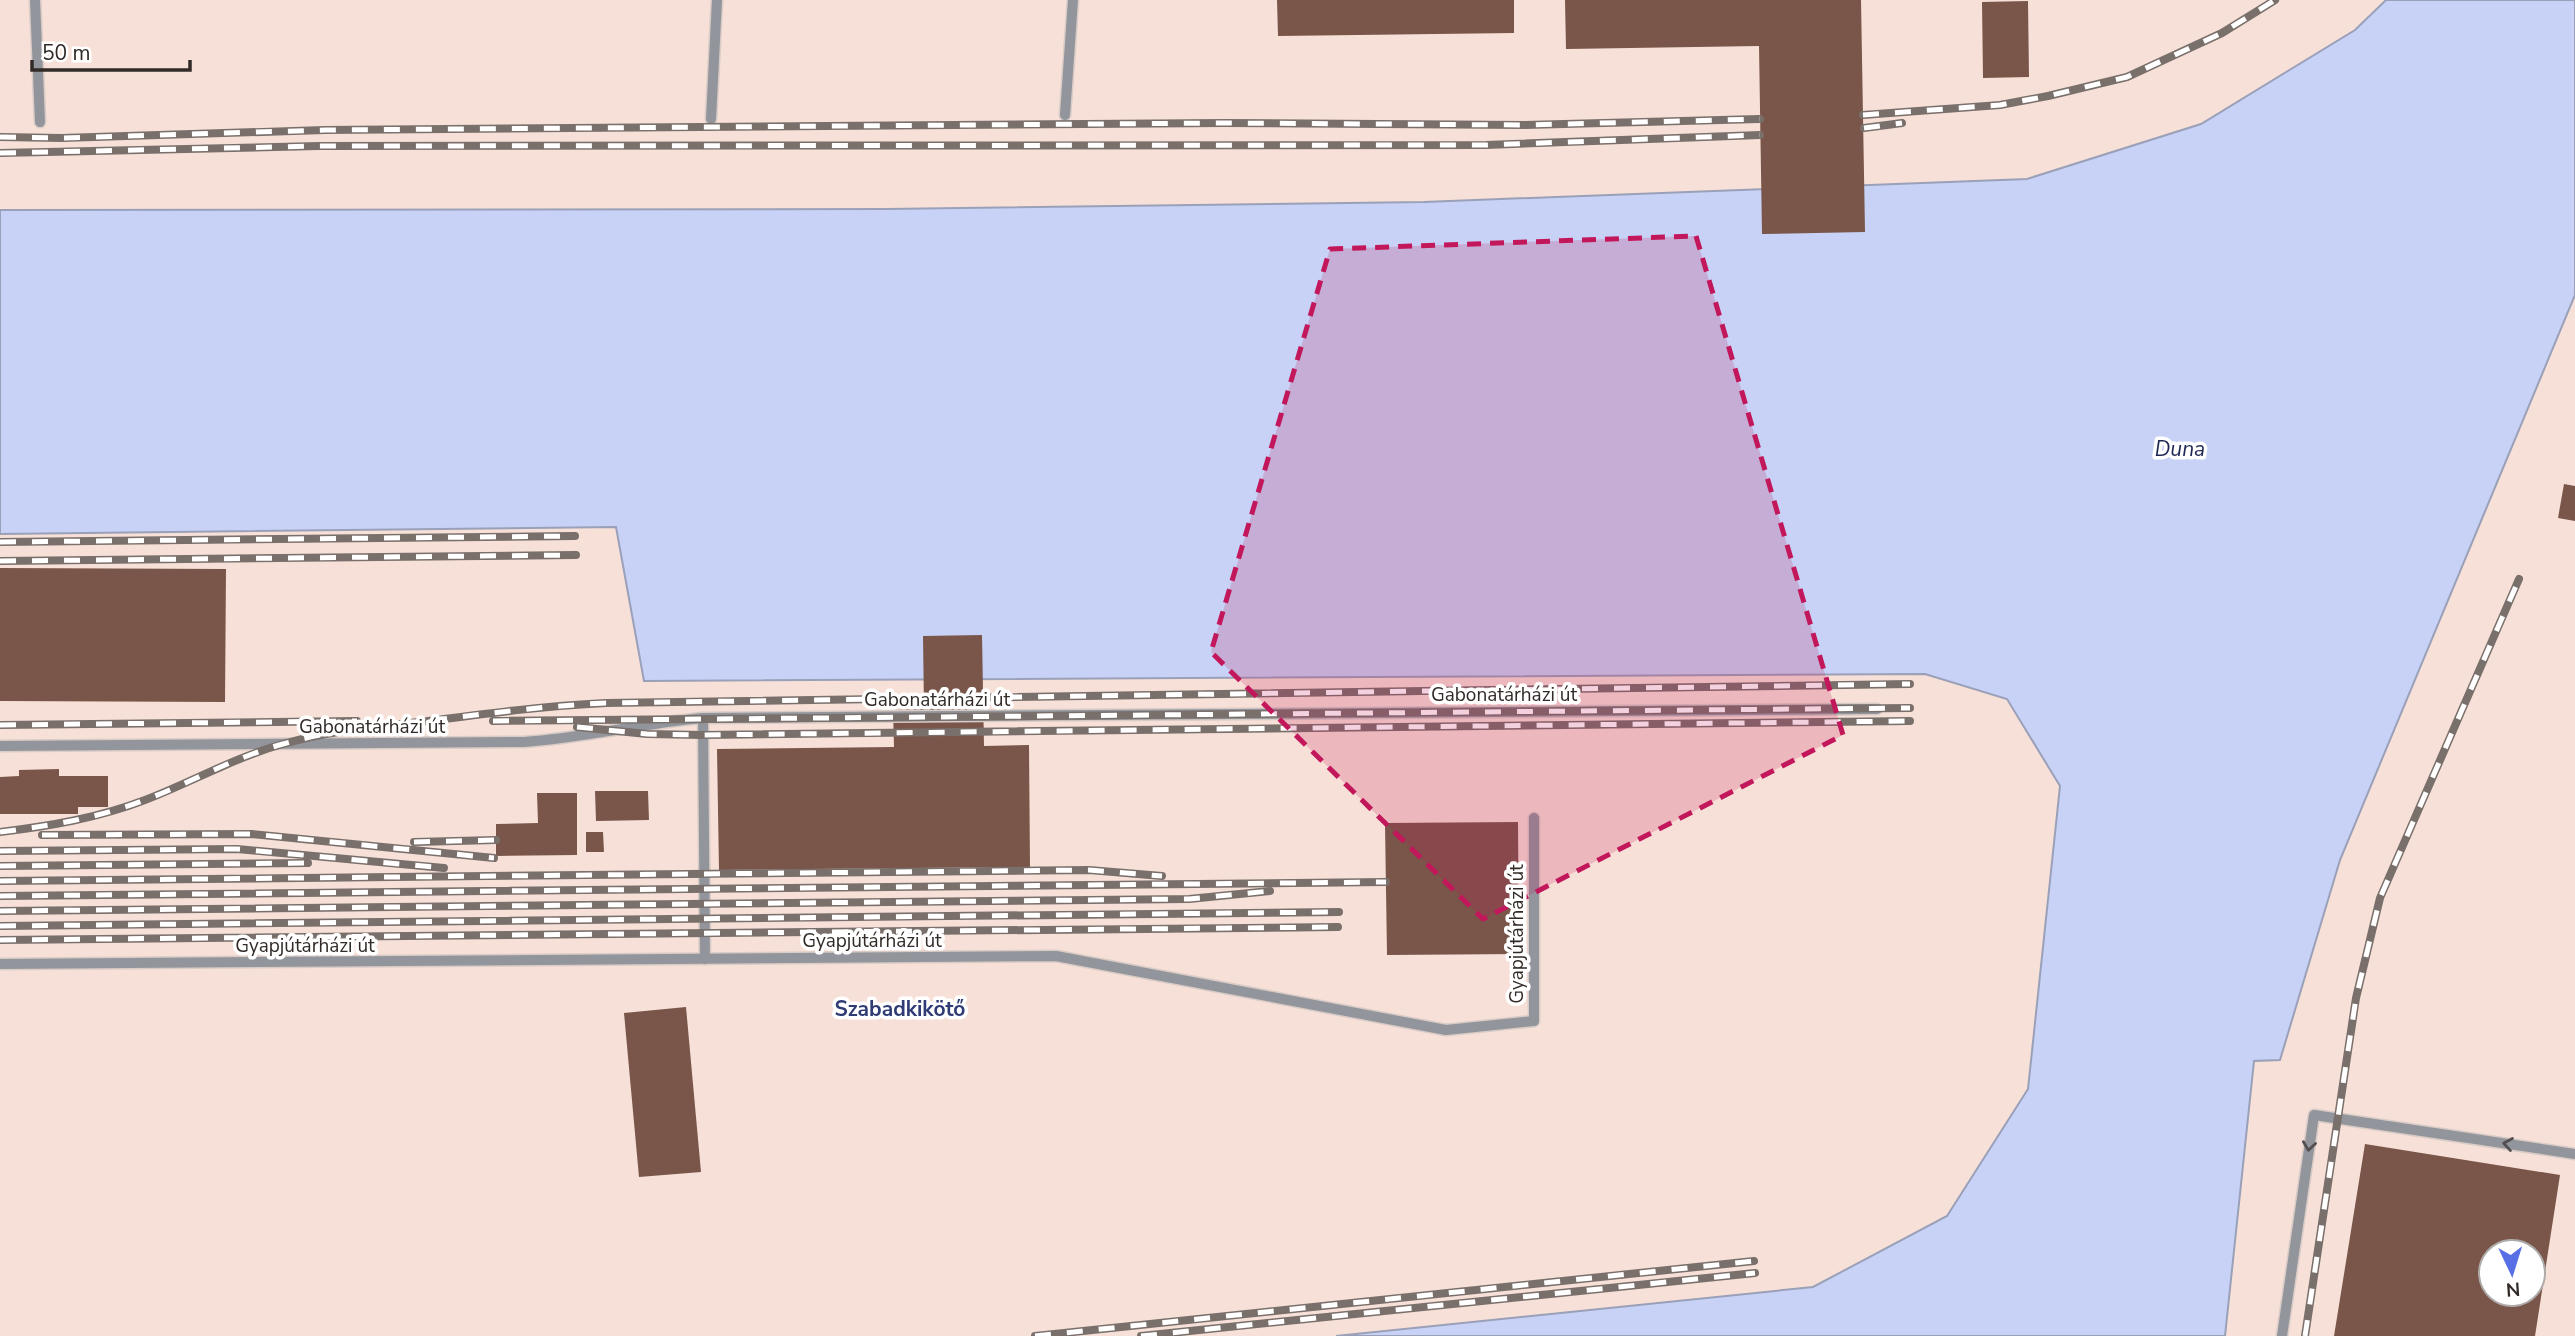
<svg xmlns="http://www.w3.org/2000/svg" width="2575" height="1336" viewBox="0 0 2575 1336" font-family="'Nunito Sans',sans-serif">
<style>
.built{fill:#f7e0d8;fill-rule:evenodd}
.water{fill:#c7d2f6;stroke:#9aa0b8;stroke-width:2}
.building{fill:#795649;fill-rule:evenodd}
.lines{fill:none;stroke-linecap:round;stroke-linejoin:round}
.service-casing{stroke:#d9cbc5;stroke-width:13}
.service{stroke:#92959c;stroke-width:10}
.rail-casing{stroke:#796f6b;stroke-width:8}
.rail{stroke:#fff;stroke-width:5;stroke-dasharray:16;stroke-linecap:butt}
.oneway{stroke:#534f50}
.marked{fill:#c2185b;fill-opacity:0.2;stroke:#c2185b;stroke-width:5;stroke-dasharray:14 9;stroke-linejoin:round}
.labels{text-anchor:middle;stroke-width:7;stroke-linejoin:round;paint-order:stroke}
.street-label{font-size:19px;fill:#312a27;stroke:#fff}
.water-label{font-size:21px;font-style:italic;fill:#1d2653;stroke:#fff}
.neighbourhood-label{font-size:21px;font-weight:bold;fill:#2e3b75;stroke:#fff}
</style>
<rect width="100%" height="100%" fill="#feeee8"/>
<g class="built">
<polygon points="0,0 2386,0 2355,30 2201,124 2027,179 1424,202 886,209 0,210"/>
<path d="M2575 295V1336H2225L2254 1061 2280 1060 2340 860ZM2491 1252H2533V1294H2491Z"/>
<polygon points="617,527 644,681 1925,674 2007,699 2060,786 2028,1090 1947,1216 1813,1287 1336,1336 0,1336 0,534"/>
</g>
<polygon class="water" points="2386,0 2575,0 2575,295 2340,860 2280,1060 2254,1061 2225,1336 1336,1336 1813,1287 1947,1216 2028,1089 2060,786 2007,699 1925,674 644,681 616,527 0,534 0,210 886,209 1424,202 2027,179 2201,124 2355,30"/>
<g class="building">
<polygon points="1277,0 1514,0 1514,33 1278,36"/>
<polygon points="1565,0 1861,0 1865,232 1762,234 1759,46 1566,49"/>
<polygon points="2028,1 2029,77 1983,78 1982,2"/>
<polygon points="2564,484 2575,486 2575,521 2558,518"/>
<polygon points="0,568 226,569 225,702 0,701"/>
<polygon points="982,635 984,746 1029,745 1030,867 719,870 717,749 894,747 893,710 924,709 923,636"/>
<polygon points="59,769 59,776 108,776 108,807 78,807 78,814 0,814 0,777 19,776 19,770"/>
<polygon points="595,791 648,791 649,820 596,821"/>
<polygon points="537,793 577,793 577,855 496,856 496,824 538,823"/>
<polygon points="1518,822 1519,954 1387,955 1385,823"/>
<polygon points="586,832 603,832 604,852 586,852"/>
<polygon points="686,1007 701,1172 639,1177 624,1013"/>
<path d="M2365 1144 2560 1175 2535 1336H2334ZM2491 1252H2533V1294H2491Z"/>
</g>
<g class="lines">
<defs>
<g id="service">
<polyline points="35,0 40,122"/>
<polyline points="1065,115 1073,0"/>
<polyline points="711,119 717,0"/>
<polyline points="703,718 705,959"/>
<path d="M0 746 524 742C584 738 643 723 703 718L1877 709"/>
<polyline points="0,964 1056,956 1446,1030 1534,1021 1534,818"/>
<polyline points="2282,1336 2314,1115 2575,1154"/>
</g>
</defs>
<use href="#service" class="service-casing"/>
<use href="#service" class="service"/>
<defs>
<g id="rail">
<polyline points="1863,115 2000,105 2048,96 2127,77 2222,33 2275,0"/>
<polyline points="1864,128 1902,123"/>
<polyline points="0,137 62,138 325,130 1224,123 1525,125 1760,119"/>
<polyline points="0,153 319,146 1486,145 1760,135"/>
<polyline points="0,542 575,536"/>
<polyline points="0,561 576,555"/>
<polyline points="493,721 1910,708"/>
<polyline points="0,725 357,721"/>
<polyline points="577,727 647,734 703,735 1910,721"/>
<path d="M0 832C50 826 98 818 145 800 192 782 235 757 283 744 328 731 374 727 420 722 482 714 543 706 606 703L1910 684"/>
<polyline points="42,835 252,834 494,858"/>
<polyline points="414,842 496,840"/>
<polyline points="0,851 237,849 444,868"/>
<polyline points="0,866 308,863"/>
<polyline points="0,881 1089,870 1162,876"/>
<polyline points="0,896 1386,882"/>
<polyline points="0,911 1189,899 1270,891"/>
<polyline points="0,926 1339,912"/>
<polyline points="0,940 1338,927"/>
<polyline points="1035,1336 1754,1261"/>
<polyline points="1141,1336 1755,1273"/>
<polyline points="2305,1336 2356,998 2380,898 2519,579"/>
</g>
</defs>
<use href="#rail" class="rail-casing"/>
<use href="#rail" class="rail"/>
</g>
<defs><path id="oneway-chevron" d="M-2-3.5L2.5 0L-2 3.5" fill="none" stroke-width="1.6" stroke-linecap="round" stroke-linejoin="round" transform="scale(1.75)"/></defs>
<g class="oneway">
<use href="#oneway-chevron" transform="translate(2508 1144) rotate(-171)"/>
<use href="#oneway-chevron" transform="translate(2309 1146) rotate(98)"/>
</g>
<path class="marked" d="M1696 236 1843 735 1483 919 1211 652 1330 249Z"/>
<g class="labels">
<g class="street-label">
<text x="1504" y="701">Gabonatárházi út</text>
<text x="937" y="706">Gabonatárházi út</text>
<text x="372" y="733">Gabonatárházi út</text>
<text transform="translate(1516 934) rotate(-90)" y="7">Gyapjútárházi út</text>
<text x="872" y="947">Gyapjútárházi út</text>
<text x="305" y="952">Gyapjútárházi út</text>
</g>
<g class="water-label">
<text x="2180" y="456">Duna</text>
</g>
<g class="neighbourhood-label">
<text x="900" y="1016">Szabadkikötő</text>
</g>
</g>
<g transform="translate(2512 1273) rotate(176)"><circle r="33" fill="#ffffff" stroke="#adaaa9" stroke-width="2"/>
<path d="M0-5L12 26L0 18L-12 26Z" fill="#586fe5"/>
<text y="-10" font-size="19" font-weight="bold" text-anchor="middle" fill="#312a27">N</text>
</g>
<path d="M32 60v10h158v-10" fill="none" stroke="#312a27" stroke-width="3.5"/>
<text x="42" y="60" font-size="21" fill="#312a27" stroke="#ffffff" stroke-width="5" paint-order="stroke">50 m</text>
</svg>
